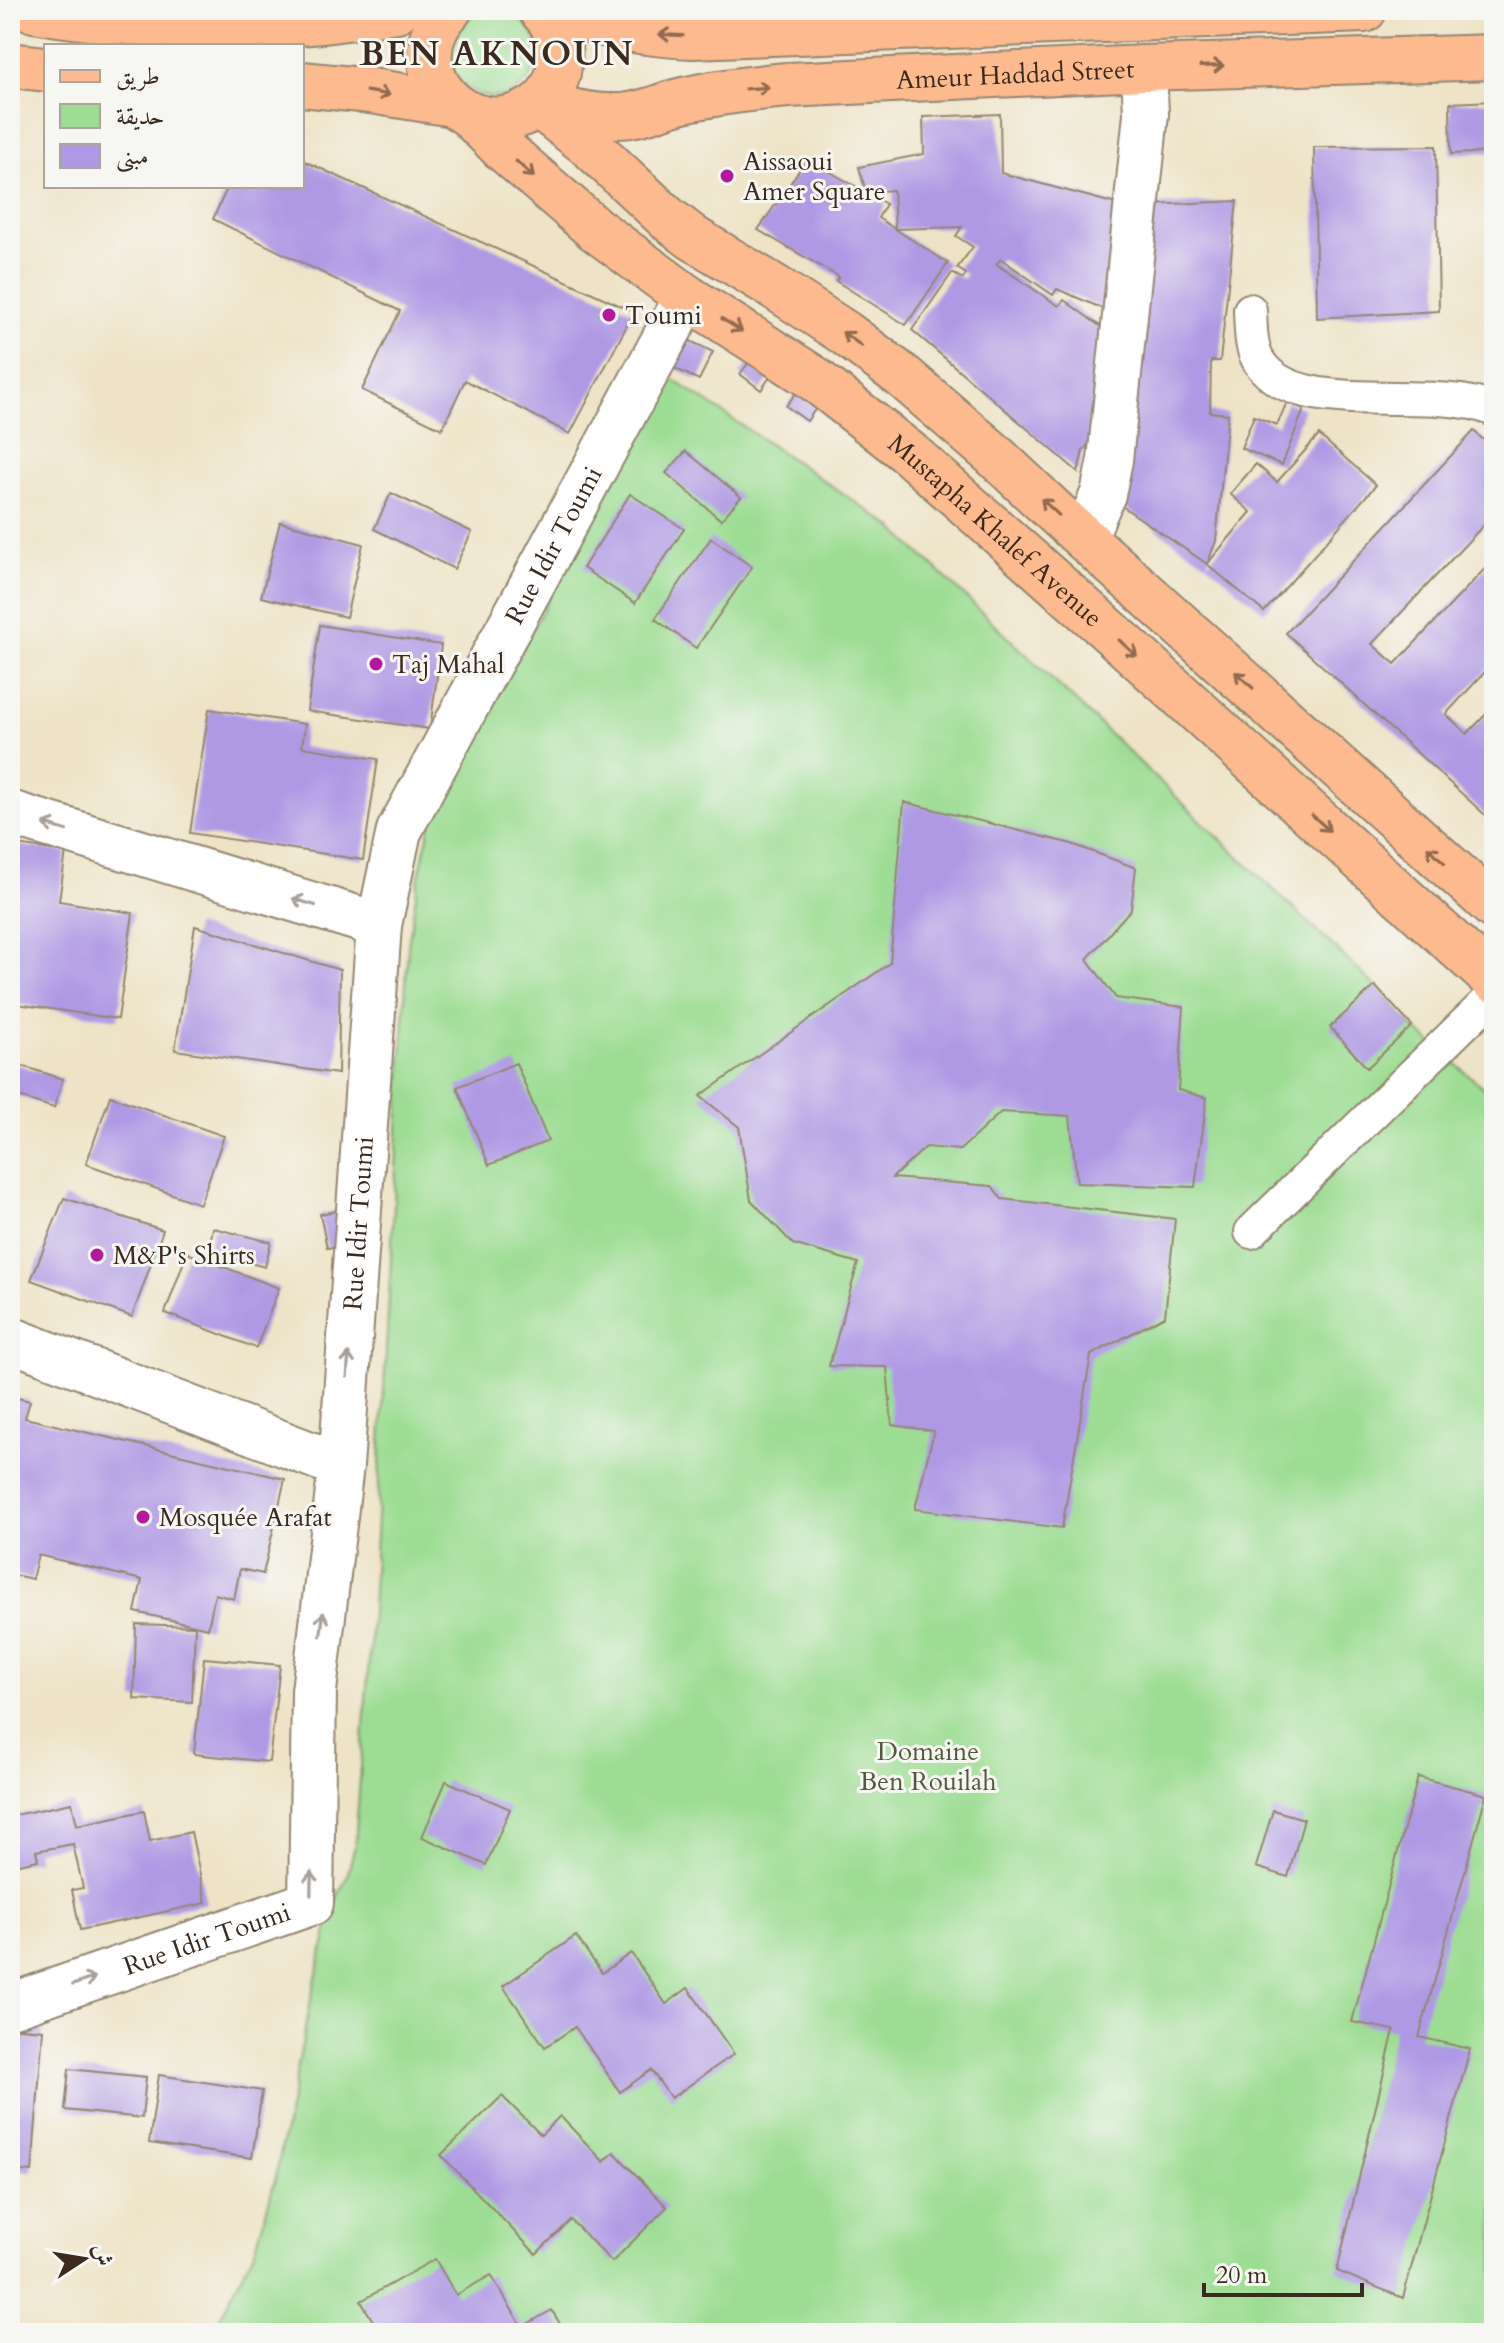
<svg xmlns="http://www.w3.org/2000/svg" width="1504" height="2343" viewBox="0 0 1504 2343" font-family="Cardo,Amiri,serif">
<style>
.green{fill:#9ddd93;stroke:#6c8458;stroke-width:2}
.building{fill:#af99e4}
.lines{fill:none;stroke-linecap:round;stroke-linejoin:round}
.service-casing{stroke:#948672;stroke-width:36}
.pedestrian-casing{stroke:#948672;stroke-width:48}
.minor-casing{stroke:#948672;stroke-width:48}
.primary-casing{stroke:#948672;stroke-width:48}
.service{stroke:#fff;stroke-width:32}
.pedestrian{stroke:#fff;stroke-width:44}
.minor{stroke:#fff;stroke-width:44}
.primary{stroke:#fcba8e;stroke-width:44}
.oneway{stroke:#926b50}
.oneway2{stroke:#a79f9a}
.poi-dot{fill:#b5179e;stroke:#f6f6f2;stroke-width:3}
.labels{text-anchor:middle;stroke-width:6;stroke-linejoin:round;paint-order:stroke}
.street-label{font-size:26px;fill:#3b2a1e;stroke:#f6f6f2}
.poi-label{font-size:26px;fill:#3b2a1e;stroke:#f6f6f2;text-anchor:start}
.park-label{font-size:26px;fill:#54573b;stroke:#f6f6f2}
.district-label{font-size:34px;font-weight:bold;letter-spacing:2px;fill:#3b2a1e;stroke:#f6f6f2}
</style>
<rect width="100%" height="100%" fill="#f6f6f2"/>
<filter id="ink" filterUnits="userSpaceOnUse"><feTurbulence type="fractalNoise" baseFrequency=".0125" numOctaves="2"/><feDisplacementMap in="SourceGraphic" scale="16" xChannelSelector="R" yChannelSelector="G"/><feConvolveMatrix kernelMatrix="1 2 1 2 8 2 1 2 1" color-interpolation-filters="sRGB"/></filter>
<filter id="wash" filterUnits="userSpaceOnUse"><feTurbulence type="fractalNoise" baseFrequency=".006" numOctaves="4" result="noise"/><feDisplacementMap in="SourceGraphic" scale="32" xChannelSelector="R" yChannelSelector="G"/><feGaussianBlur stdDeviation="1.8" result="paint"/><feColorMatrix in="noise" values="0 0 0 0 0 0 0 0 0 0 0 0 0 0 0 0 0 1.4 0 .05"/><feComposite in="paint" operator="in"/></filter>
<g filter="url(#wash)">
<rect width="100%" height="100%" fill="#eee3c6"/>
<g class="green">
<circle cx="494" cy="54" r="43"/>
<polygon points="668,376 891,526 1375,986 1412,1026 1494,1097 1494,2333 212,2333 256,2247 276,2176 313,1990 333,1906 347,1877 355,1845 370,1647 408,946 419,876 432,817"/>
</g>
<g id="blocks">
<g class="building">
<polygon points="1494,101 1494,152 1451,154 1450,103"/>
<polygon points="1000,114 1001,173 1124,206 1113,313 1057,289 1053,295 1001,259 996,264 1059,306 1064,300 1108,332 1098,432 1083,451 1078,472 912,330 952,273 963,279 966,274 957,268 973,247 956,236 962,227 895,229 893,190 866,192 886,204 878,218 948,263 906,325 836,281 839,277 758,230 807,159 866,192 859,167 924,154 923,117"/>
<polygon points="1436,146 1439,311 1317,318 1314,147"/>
<polygon points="302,160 634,312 570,434 465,380 442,429 362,390 400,311 213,219 228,186 302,186"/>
<polygon points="1237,201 1220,361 1211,361 1210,412 1228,414 1216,541 1207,564 1122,506 1151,205"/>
<polygon points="682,337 713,352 699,380 668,365"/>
<polygon points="750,361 770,377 761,390 740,374"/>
<polygon points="796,393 816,408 807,421 786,406"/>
<polygon points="1287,402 1304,409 1282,465 1241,448 1254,416 1277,425"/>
<polygon points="1474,431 1494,450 1494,514 1372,644 1395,664 1494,559 1494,662 1446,714 1467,734 1494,706 1494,823 1286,633"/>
<polygon points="1319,435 1376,485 1264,612 1207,564 1251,512 1230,494 1256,464 1277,482"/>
<polygon points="686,451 741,497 721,520 666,473"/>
<polygon points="391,493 472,532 454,569 374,529"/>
<polygon points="630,494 684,529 635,603 583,568"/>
<polygon points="280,522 363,544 346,617 261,597"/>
<polygon points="711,538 752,567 696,648 655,619"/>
<polygon points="320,625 441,645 430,729 307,711"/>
<polygon points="209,709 305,724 302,747 378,759 363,860 190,833"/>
<polygon points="904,802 1072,844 1136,868 1131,909 1087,959 1116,998 1184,1007 1178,1090 1207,1098 1195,1187 1077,1183 1070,1116 1001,1112 960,1150 926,1147 892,1178 992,1186 1002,1199 1175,1219 1165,1316 1091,1355 1062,1528 915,1509 934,1431 892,1425 887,1367 829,1366 858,1263 793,1244 751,1200 739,1127 700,1096 890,963"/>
<polygon points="10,844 66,852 59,901 133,913 118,1019 10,1003"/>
<polygon points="195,926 340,970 338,1074 175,1050"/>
<polygon points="1375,986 1412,1026 1367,1068 1330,1027"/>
<polygon points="516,1063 548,1141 489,1165 457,1087"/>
<polygon points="16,1064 63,1079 54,1108 10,1094 10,1082"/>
<polygon points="110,1096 224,1136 200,1204 86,1164"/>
<polygon points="64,1198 163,1230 132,1317 31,1280"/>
<polygon points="346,1209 353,1243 327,1248 320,1214"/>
<polygon points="213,1228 271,1242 265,1267 208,1252"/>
<polygon points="187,1253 279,1288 256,1348 165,1313"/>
<polygon points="10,1396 30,1401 25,1418 285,1479 263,1574 240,1569 234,1599 215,1594 208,1628 135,1612 142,1580 38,1555 32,1579 10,1574"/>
<polygon points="136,1624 195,1626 192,1702 134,1699"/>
<polygon points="204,1658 280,1665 269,1762 194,1754"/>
<polygon points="1418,1777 1486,1795 1419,2037 1470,2049 1403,2298 1337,2271 1394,2030 1352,2022"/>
<polygon points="446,1781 510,1809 486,1865 422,1837"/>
<polygon points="72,1803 77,1825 144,1811 150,1841 191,1832 206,1903 80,1930 72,1890 83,1888 73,1844 36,1851 38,1860 10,1866 10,1816"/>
<polygon points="1273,1810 1304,1819 1288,1877 1256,1867"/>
<polygon points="576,1936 602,1973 631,1953 666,2004 688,1988 734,2054 671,2098 651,2070 620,2092 575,2027 545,2047 503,1986"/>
<polygon points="10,2027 43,2030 32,2172 10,2170"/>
<polygon points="69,2069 146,2077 142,2118 65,2110"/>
<polygon points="159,2075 262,2091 252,2158 149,2143"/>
<polygon points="502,2096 541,2135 560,2116 604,2162 614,2152 667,2207 612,2262 571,2220 536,2254 441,2155"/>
<polygon points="435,2259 456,2295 491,2275 522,2327 552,2310 565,2333 380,2333 361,2301"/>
</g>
</g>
</g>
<g filter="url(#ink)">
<use href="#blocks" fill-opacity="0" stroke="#948672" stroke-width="2"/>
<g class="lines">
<defs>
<g id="service">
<path d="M1250 310C1251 326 1250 344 1257 358 1291 423 1432 381 1494 410"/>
<polyline points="1251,1232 1494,995"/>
</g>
<polyline id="pedestrian" points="1084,538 1103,494 1110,460 1146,114 1144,68"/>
<g id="minor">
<polyline points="10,813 379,925"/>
<polyline points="10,1339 341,1466"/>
<path id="s1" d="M10 2006 311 1903 314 1691 341 1466 379 925 399 831 687 297"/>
</g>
<g id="primary">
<path d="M34 10C153 30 278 33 397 10"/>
<path d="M449 10C394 68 467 151 535 107 548 99 558 81 559 66 561 45 557 25 541 10"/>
<path d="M557 10C601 26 646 34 692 36L1364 10"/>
<polyline points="10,65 46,69"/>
<polyline points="302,84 371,91 453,104"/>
<path id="s2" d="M544 104C568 111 592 117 617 116 641 116 661 105 683 100 718 92 753 88 788 85L1144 68 1494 57"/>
<polyline points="538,105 590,146 667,218 693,238 776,288 845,333 905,378 992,453 1057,514 1494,907"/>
<path id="s3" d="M469 115 503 149 595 229 687 297 812 377 909 453 1124 644 1494 980"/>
</g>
</defs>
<use href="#service" class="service-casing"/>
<use href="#pedestrian" class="pedestrian-casing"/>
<use href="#minor" class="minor-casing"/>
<use href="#primary" class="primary-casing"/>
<use href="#service" class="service"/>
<use href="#pedestrian" class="pedestrian"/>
<use href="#minor" class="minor"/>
<use href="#primary" class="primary"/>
</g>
<defs><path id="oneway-shaft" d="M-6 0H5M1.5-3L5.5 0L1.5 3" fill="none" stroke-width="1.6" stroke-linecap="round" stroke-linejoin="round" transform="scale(2)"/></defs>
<g class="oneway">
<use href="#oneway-shaft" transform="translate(671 35) rotate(-177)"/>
<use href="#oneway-shaft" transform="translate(1212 66) rotate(-2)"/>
<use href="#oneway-shaft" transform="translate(757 88) rotate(-4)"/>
<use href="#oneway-shaft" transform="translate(378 93) rotate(9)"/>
<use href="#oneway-shaft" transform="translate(525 169) rotate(42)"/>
<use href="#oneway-shaft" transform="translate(732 325) rotate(32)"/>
<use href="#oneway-shaft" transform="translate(852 339) rotate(-144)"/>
<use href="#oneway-shaft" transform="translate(1050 507) rotate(-137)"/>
<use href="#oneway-shaft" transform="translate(1128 648) rotate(42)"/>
<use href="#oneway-shaft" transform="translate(1244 680) rotate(-138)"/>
<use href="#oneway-shaft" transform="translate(1321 823) rotate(42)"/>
<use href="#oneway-shaft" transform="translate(1436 855) rotate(-137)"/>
</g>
<g class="oneway2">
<use href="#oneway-shaft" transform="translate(55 827) rotate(-163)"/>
<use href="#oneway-shaft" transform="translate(304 902) rotate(-163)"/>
<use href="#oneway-shaft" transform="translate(348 1365) rotate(-86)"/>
<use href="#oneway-shaft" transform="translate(322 1624) rotate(-83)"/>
<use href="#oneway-shaft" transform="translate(311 1883) rotate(-89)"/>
<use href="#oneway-shaft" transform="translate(84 1981) rotate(-19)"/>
</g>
</g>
<g class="poi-dot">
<circle cx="727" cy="176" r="8"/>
<circle cx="609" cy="315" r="8"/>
<circle cx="376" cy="664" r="8"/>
<circle cx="97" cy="1255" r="8"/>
<circle cx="143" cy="1517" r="8"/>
</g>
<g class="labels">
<g class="street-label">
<text dy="9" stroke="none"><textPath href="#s2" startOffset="476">Ameur Haddad Street</textPath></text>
<text dy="9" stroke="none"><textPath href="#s3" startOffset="672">Mustapha Khalef Avenue</textPath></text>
<text dy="9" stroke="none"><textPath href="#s1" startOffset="1720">Rue Idir Toumi</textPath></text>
<text dy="9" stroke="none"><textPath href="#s1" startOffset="1000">Rue Idir Toumi</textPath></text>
<text dy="9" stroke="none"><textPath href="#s1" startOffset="208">Rue Idir Toumi</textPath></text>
</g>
<g class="poi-label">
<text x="743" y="170">Aissaoui<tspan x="743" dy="30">Amer Square</tspan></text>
<text x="625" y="324">Toumi</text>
<text x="392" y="673">Taj Mahal</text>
<text x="113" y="1264">M&amp;P's Shirts</text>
<text x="159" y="1526">Mosquée Arafat</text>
</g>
<g class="park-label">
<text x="928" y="1760">Domaine<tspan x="928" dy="30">Ben Rouilah</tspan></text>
</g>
<g class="district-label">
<text x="497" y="65">BEN AKNOUN</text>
</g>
</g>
<rect width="1504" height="2343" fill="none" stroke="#f6f6f2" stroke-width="40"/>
<rect x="44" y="44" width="260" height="144" fill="#f6f6f2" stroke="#aba49d" stroke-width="2"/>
<rect x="60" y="70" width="40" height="12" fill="#fcba8e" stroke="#aba49d" stroke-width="2"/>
<text x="116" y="84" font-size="24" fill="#3b2a1e">طريق</text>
<rect x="60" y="104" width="40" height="24" fill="#9ddd93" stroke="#aba49d" stroke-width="2"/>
<text x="116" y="124" font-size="24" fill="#3b2a1e">حديقة</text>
<rect x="60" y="144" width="40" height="24" fill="#af99e4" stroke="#aba49d" stroke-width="2"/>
<text x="116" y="164" font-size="24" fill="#3b2a1e">مبنى</text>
<g transform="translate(84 2259) rotate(78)" stroke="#f6f6f2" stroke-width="6" paint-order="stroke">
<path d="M0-6L14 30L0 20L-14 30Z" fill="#3b2a1e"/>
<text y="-12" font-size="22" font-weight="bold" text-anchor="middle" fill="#3b2a1e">ش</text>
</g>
<path d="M1204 2283v12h158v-12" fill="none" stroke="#3b2a1e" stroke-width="4"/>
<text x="1216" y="2283" font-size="24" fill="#3b2a1e" stroke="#f6f6f2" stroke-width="6" paint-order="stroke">20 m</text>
</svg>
